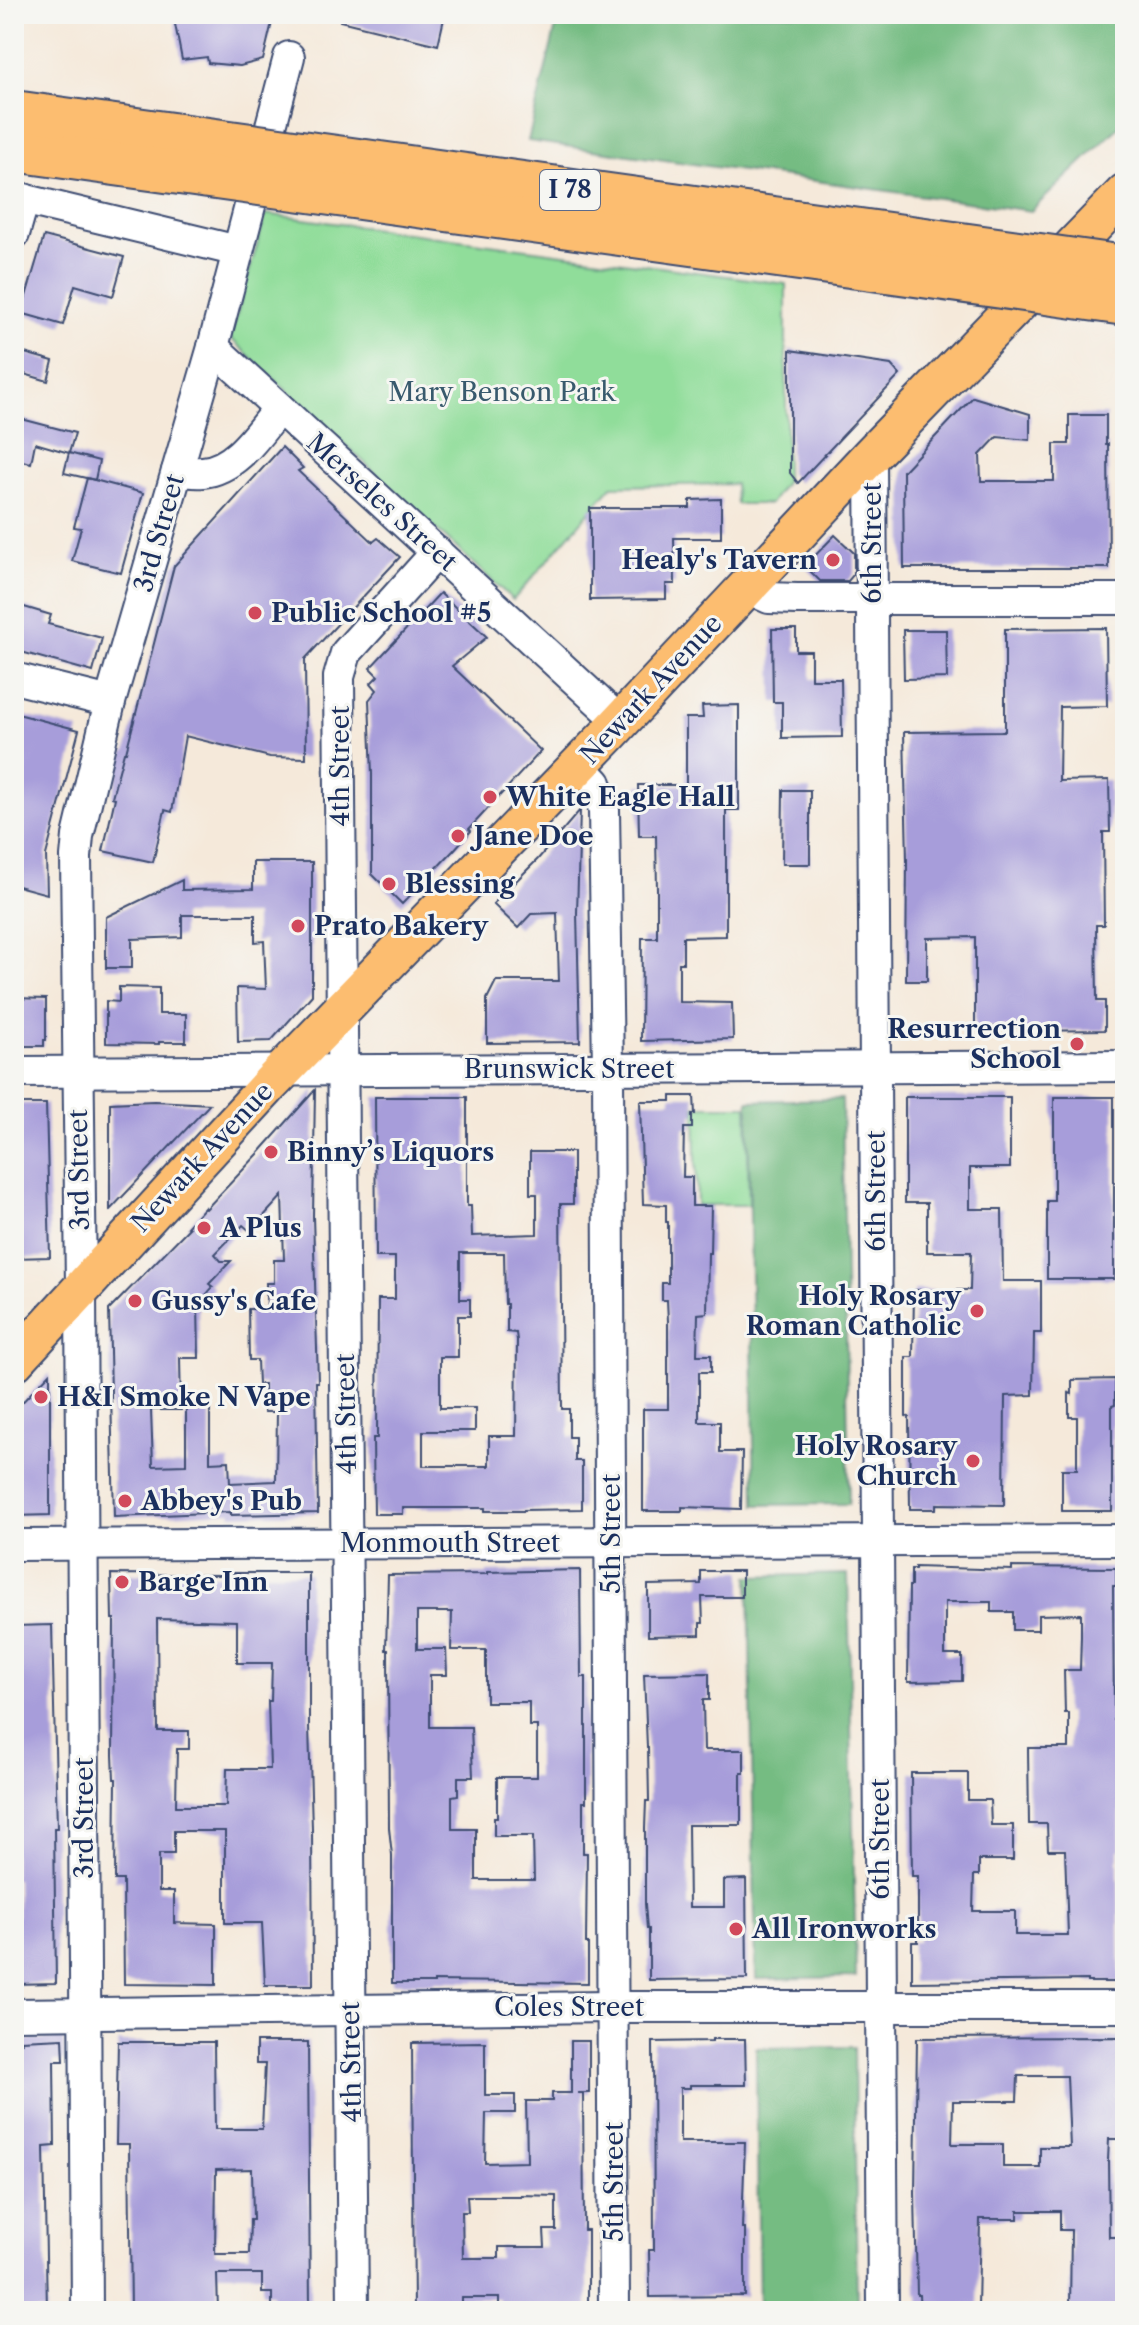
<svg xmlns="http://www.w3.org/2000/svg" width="1139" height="2325" viewBox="0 0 1139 2325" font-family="'Libre Caslon Text',serif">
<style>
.green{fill:#90dd9a;stroke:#56867c;stroke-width:2}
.forest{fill:#74bc82;stroke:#487670;stroke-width:2}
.building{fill:#a79dda;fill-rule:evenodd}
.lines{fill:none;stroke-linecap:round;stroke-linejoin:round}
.minor-casing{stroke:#3c4b71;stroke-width:34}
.major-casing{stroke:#3c4b71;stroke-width:42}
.minor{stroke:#fff;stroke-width:30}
.major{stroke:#fcbd6f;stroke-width:38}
.highway-bridge-casing{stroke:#3c4b71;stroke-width:46;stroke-linecap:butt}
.highway-bridge{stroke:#fcbd6f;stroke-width:42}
.poi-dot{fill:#d1495b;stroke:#f6f6f2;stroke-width:3}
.labels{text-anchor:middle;stroke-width:6;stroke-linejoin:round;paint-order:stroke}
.shield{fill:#f6f6f2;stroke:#5d6b8a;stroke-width:2}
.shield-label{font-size:24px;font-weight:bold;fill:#1b2f5e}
.park-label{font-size:26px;fill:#385a6d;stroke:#f6f6f2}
.street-label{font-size:26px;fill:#1b2f5e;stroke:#f6f6f2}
.poi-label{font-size:26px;font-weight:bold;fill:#1b2f5e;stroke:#f6f6f2;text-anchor:start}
</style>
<rect width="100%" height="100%" fill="#f6f6f2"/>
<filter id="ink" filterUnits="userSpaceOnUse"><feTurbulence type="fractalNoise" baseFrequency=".0125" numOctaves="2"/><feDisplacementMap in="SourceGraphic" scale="16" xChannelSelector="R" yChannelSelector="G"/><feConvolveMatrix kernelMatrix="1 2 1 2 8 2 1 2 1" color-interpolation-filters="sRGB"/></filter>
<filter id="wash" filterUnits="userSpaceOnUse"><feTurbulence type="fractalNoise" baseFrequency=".006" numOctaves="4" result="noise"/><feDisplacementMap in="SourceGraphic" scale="32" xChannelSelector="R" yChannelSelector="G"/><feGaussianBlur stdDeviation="1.8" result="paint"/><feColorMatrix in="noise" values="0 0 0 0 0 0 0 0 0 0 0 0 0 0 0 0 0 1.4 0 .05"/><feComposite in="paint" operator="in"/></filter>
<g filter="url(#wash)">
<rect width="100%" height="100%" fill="#f5e9da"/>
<g class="green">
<polygon points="266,214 786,284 786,481 770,504 736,504 735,484 612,486 513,600 230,338"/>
<polygon points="695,1106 747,1106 749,1205 697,1205"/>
</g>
<g class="forest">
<polygon points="559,14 1125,14 1125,121 1031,211 528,141"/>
<polygon points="842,1099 849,1504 755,1505 748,1101"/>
<polygon points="848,1574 856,1977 756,1979 749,1576"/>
<polygon points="854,2047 857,2311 759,2311 756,2048"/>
</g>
<g id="blocks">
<g class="building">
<polygon points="173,14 274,14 263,60 240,66 208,63 207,57 182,60"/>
<polygon points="340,14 445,14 438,45 340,21"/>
<polygon points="44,236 124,257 113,296 75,285 63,325 21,313"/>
<polygon points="14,350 53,361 48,381 14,371"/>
<polygon points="790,350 891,365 900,375 798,483 790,473"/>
<polygon points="973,397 1030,414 1030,440 997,437 980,455 981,481 1054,481 1054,444 1069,444 1069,415 1106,415 1106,444 1108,444 1109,568 904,568 903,471"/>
<polygon points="14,417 75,433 69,453 35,443 31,463 14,459"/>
<polygon points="282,447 303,468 298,471 373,542 378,538 400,557 305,659 306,758 270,757 185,736 172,812 165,810 153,862 103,851 115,798 112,797 124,752 126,752 174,566"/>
<polygon points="69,453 99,461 95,480 64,473"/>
<polygon points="87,478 143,493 121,573 72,561 81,528 74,527"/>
<polygon points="721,499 721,538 674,538 675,584 666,584 666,599 590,600 590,508 690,508 690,500"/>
<polygon points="835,535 854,553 854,574 848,581 820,581 805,566"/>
<polygon points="440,593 487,637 452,666 541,751 469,829 471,831 453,851 402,904 372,874 372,774 369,700 377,690 371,683 378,676 370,668"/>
<polygon points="14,604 51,615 48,624 102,638 93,672 14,650"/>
<polygon points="1106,628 1107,706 1060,707 1059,781 1109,780 1110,832 1103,832 1104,925 1096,925 1097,1001 1105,1001 1105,1030 1025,1031 1025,1027 975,1027 975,937 927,938 927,981 906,981 907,860 904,732 1005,731 1005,629"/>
<polygon points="772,629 796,629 796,651 811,651 811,679 841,679 842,737 782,738 782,702 773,702"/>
<polygon points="903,630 946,630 947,678 904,679"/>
<polygon points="739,705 739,810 726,810 726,936 683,937 683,963 679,963 679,1002 732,1003 733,1039 641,1041 642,938 657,938 657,889 656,836 639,836 638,785 686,785 686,718 703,718 702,706"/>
<polygon points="14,713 79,730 46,855 47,894 14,885"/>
<polygon points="783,790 810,790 810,864 782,864"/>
<polygon points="580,810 577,913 580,1042 487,1043 487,999 496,981 559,981 557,913 531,914 518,928 493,904 538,859"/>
<polygon points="253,862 312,862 312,995 271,1041 238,1042 237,988 266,989 264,941 255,942 255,915 182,915 182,937 132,939 132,968 106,968 106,917 182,880 182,890 253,889"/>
<polygon points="119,987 159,988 159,1014 186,1014 186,1042 159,1042 159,1044 106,1043 106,1001 119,1002"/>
<polygon points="14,998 46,999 46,1040 44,1040 44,1046 14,1046"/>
<path d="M315 1090 313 1216 318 1382H316L318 1513 231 1515V1512L114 1517 109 1310 189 1228 187 1227 205 1207 206 1209 259 1153ZM282 1196 284 1260H274V1283H266L267 1309H248L249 1360H257L258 1384H264V1412H277L276 1481 230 1483 229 1461 210 1462V1409H186V1465L153 1466 151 1410H181L180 1358H199L198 1304 213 1287 209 1284 231 1261H221L215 1254 243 1225 250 1231Z"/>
<polygon points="671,1096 694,1096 695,1114 692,1114 692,1128 684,1128 683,1177 692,1177 692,1206 711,1206 710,1253 708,1253 707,1313 698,1314 697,1355 711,1355 711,1372 699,1372 699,1422 720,1422 720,1452 742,1452 741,1509 682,1507 682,1511 643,1511 643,1409 668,1409 668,1321 667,1300 662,1300 662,1283 668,1283 668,1222 666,1222 666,1205 643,1204 640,1101 671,1101"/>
<path d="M375 1097H467V1206H471L472 1236 537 1234V1194H530V1152H573V1204H560L562 1409H569V1437H575V1461H582V1509L524 1510V1511H485V1508H403V1514H374L373 1438H377L378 1299H395V1257H376ZM460 1253H504L505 1304H507V1332L516 1333 517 1340 516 1436H489V1466H423V1431H475V1408H440V1357H458V1316H470V1299H460Z"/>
<polygon points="905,1097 1010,1097 1010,1168 970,1168 970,1209 1002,1209 1003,1281 1041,1281 1041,1333 1034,1333 1033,1395 1005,1396 1004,1505 936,1504 936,1509 910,1509 909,1417 906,1416 906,1357 913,1357 914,1290 970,1290 971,1252 927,1252 927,1203 905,1203"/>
<polygon points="1054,1097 1114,1097 1114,1279 1047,1279 1047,1201 1054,1201"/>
<polygon points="154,1101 210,1104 110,1210 110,1103"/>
<polygon points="14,1104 46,1104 50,1257 14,1258"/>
<polygon points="50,1373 50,1515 14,1516 14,1411"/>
<polygon points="1115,1379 1115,1405 1112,1406 1112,1511 1062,1511 1062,1469 1077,1469 1077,1417 1069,1417 1069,1393 1072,1394 1072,1380"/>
<polygon points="915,1567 1012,1570 1012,1567 1116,1568 1116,1586 1113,1586 1114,1720 1118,1720 1120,1772 1120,1850 1118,1850 1118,1874 1120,1982 1087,1982 1087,1980 912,1982 912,1942 918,1942 918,1876 912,1876 911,1773 968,1773 968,1800 990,1800 991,1825 1013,1825 1013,1860 979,1860 979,1875 974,1875 973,1911 1015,1911 1015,1935 1068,1935 1065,1850 1048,1850 1047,1824 1029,1824 1028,1748 1069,1748 1069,1713 1065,1713 1064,1670 1080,1670 1081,1636 1081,1614 1038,1615 1038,1630 1013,1630 1013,1612 991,1612 991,1602 945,1602 945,1655 962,1655 962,1681 908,1682 909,1586 911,1586 911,1569 915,1569"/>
<path d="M580 1570 581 1677H586V1802H583V1853H587L586 1943H588V1983L434 1981V1983H392V1855L389 1828 388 1650H386L388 1575 487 1574V1572ZM417 1612H452L451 1650H486V1702H529V1726H537V1777H497V1818H494V1836H533L534 1880H476V1829H452V1796L458 1795V1777H473L471 1727H430V1675H447L446 1649H417Z"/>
<polygon points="701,1571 742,1571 742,1597 702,1597 703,1623 700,1623 700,1635 648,1636 648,1585 701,1584"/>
<path d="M220 1573H309V1726L312 1829 313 1985H265L262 1923H225V1831H174V1854H159V1891H174V1923L216 1924V1985L124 1984 123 1880H115L116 1779H114L113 1755 114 1619H112L111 1574 220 1575ZM157 1619 237 1621V1663H272L271 1701H268L270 1769H227L226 1806H176L177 1749H189V1731H158Z"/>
<polygon points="52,1625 57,1828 54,1828 56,1983 14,1984 14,1916 18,1916 17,1879 14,1879 14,1626"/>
<polygon points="709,1673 709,1700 703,1700 704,1750 744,1750 744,1773 741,1773 741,1825 688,1825 689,1907 724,1907 724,1880 746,1879 747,1979 649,1980 649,1929 647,1929 645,1904 645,1828 646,1801 649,1801 648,1747 647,1747 644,1674"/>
<path d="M1120 2037 1119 2139H1109L1108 2160 1109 2237H1120L1121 2311H1070L1071 2230H1060V2211H1018V2219H980L978 2307H965V2311H920L919 2295H917L915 2193 917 2038ZM1018 2076H1067L1070 2147H1040V2167H1003V2144H952L953 2101H1017Z"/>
<polygon points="63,2038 64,2061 54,2061 55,2146 44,2147 47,2311 17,2311 17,2308 14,2308 14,2134 18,2134 14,2044 22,2043 21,2040"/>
<polygon points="712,2039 745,2039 746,2085 690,2085 690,2088 680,2088 680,2142 745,2142 742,2228 745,2228 745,2296 650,2297 649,2250 654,2250 653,2042 712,2041"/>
<path d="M571 2041H589V2093H578H583L584 2230H588V2311H499V2298H462V2311H414L412 2043 485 2042V2095H515V2113H486L485 2163 527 2162 526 2101H552V2093H571ZM521 2195 556 2196V2230H544L545 2247H499V2258H463L462 2212H468L467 2196H521Z"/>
<path d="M118 2042H214L215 2129H262L265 2064H256V2042H308L310 2311H272V2293H262V2274H217L218 2311H131L129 2144H116ZM252 2169 253 2220H250L249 2254H215L216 2170Z"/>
</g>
</g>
</g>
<g filter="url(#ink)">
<use href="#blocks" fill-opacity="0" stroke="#3c4b71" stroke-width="2"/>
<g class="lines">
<defs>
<g id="minor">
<polyline points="14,197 238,251"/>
<polyline points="14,234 24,199"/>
<polyline points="213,347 621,722"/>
<polyline points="871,455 883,2311"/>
<path d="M177 471C185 471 194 473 203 472 237 469 259 432 279 408"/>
<polyline points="747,588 769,598 797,599 1125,599"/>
<polyline points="14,678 110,702"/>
<polyline points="579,765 596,783 604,810 608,1069 614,2311"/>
<polyline points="14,1072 1125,1066"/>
<polyline points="14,1545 1125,1540"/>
<polyline points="14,2014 613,2007 1125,2007"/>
<polyline points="87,2311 81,1289 76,857 78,836 110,702 213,347 289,57"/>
<polyline points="353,2311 339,677 346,653 437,552"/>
</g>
<polyline id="major" points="14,1362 270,1084 608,735 871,455 1125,193"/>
</defs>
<use href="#minor" class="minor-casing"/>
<use href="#major" class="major-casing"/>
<use href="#minor" class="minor"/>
<use href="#major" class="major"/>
<defs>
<g id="highway-bridge">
<polyline points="14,112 1125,267"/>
<polyline points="14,150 1125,304"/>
</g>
</defs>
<use href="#highway-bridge" class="highway-bridge-casing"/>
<use href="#highway-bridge" class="highway-bridge"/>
</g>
</g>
<g class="poi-dot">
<circle cx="833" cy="560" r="8"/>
<circle cx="255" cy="613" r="8"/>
<circle cx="490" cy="797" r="8"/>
<circle cx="458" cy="836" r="8"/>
<circle cx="389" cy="884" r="8"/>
<circle cx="298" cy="926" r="8"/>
<circle cx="1077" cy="1044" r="8"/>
<circle cx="271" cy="1152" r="8"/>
<circle cx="204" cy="1228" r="8"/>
<circle cx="135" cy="1301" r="8"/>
<circle cx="977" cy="1311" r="8"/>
<circle cx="41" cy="1397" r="8"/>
<circle cx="973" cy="1461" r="8"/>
<circle cx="125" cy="1501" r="8"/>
<circle cx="122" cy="1582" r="8"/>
<circle cx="736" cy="1929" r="8"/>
</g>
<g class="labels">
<rect class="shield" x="540" y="170" width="60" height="40" rx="6"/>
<g class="shield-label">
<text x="570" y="198">I 78</text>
</g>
<g class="park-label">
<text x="502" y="401">Mary Benson Park</text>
</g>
<g class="street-label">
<text transform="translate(382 502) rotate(42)" y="9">Merseles Street</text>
<text transform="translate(159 533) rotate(-74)" y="9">3rd Street</text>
<text transform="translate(872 543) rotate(-90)" y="9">6th Street</text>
<text transform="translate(651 689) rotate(-47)" y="9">Newark Avenue</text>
<text transform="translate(340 766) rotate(-90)" y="9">4th Street</text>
<text x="569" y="1078">Brunswick Street</text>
<text transform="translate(202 1157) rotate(-47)" y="9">Newark Avenue</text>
<text transform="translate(79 1170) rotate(-91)" y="9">3rd Street</text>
<text transform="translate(876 1191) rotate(-90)" y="9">6th Street</text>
<text transform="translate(346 1414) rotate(-91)" y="9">4th Street</text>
<text transform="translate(611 1534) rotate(-90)" y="9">5th Street</text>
<text x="450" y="1552">Monmouth Street</text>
<text transform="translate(84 1818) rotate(-90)" y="9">3rd Street</text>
<text transform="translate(880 1839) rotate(-90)" y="9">6th Street</text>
<text x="569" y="2016">Coles Street</text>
<text transform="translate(351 2062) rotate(-91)" y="9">4th Street</text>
<text transform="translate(614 2182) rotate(-90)" y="9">5th Street</text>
</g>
<g class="poi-label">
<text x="817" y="569" text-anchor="end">Healy's Tavern</text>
<text x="271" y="622">Public School #5</text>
<text x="506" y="806">White Eagle Hall</text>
<text x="474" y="845">Jane Doe</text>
<text x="405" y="893">Blessing</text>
<text x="314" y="935">Prato Bakery</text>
<text x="1061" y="1038" text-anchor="end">Resurrection<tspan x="1061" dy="30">School</tspan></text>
<text x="287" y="1161">Binny’s Liquors</text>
<text x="220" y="1237">A Plus</text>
<text x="961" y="1305" text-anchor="end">Holy Rosary<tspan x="961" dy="30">Roman Catholic</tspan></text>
<text x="151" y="1310">Gussy's Cafe</text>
<text x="57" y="1406">H&amp;I Smoke N Vape</text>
<text x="957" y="1455" text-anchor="end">Holy Rosary<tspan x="957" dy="30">Church</tspan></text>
<text x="141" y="1510">Abbey's Pub</text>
<text x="138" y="1591">Barge Inn</text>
<text x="752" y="1938">All Ironworks</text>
</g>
</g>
<rect width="1139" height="2325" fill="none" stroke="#f6f6f2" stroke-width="48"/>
</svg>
